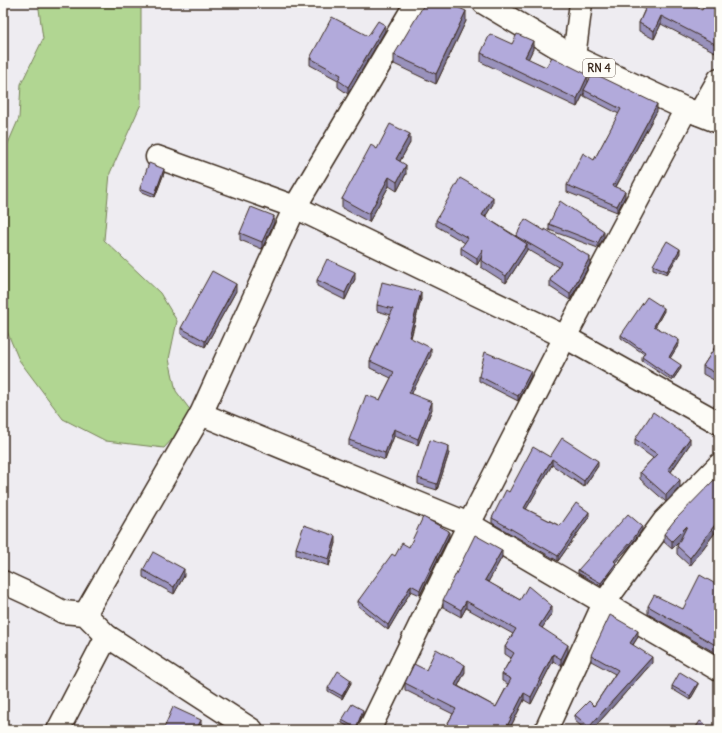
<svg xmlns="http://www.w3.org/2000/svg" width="722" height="733" viewBox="0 0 722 733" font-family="Delius,sans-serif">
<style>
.green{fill:#b1d692;stroke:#768058}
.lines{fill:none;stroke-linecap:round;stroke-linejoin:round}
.minor-casing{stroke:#3b2a1e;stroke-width:25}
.trunk-casing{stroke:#3b2a1e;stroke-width:25}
.minor{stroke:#fdfcf7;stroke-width:22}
.trunk{stroke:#fdfcf7;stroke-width:22}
.wall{fill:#9992bc;stroke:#3b2a1e}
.shaded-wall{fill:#7d7799;stroke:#3b2a1e}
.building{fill:#b2aadb;stroke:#3b2a1e}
.labels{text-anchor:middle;stroke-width:4;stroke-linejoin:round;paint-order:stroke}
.shield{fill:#fdfcf7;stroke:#75695f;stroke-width:1}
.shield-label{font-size:11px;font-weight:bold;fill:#3b2a1e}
</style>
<rect width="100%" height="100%" fill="#eeecf1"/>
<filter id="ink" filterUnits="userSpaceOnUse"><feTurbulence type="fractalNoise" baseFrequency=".025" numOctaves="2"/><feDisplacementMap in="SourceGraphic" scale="8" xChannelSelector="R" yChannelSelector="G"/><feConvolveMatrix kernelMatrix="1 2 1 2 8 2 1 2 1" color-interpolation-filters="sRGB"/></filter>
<g filter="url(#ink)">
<polygon class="green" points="41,3 141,3 141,104 110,173 104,240 160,293 177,321 169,359 176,391 194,415 164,448 106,441 63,419 19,360 3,322 3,155 19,118 21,84 43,39 39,9"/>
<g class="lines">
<defs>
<g id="minor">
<polyline points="574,57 581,3"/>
<polyline points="699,114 719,79"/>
<polyline points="157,157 295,207 565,337 719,423"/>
<polyline points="201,414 469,524 719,670"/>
<polyline points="3,582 29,594 63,612 85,614 107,636 252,730"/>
<polyline points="85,614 201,414 295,207 416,3"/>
<polyline points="58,730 107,636"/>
<polyline points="369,730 469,524 565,337 686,109"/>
<polyline points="546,730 604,603 664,521 719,465"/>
</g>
<polyline id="trunk" points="484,3 574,57 686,109 719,122"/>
</defs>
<use href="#minor" class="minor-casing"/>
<use href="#trunk" class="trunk-casing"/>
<use href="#minor" class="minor"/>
<use href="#trunk" class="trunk"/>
</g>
<g class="wall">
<polygon points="632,3 688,3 702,10 719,3 719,54 661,24 654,39 639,31 639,23 645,9"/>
<polygon points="466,21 436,84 394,64 394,55"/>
<polygon points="385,31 348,94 338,87 338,80 310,65 310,58 368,36"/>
<polygon points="512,44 533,49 528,59 546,67 588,81 657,111 616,187 625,197 617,212 567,192 567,185 594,160 619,114 584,96 584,93 577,107 481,62 481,53"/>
<polygon points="410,143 400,161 406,174 397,191 389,186 369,222 342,208 342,199 377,149"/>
<polygon points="164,173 155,197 140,191 140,188"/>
<polygon points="493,204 485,217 516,236 590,264 570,300 550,287 550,280 558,267 527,249 527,250 506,283 481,267 481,258 477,265 461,254 461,248 465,243 436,226 436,220"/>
<polygon points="274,223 262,249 240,240 240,233"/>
<polygon points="549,224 604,237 598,248 549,230"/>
<polygon points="680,253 667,274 653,269 653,265"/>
<polygon points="355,279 345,300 317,286 317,280"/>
<polygon points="236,291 205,347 181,334 181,328"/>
<polygon points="421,299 411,338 431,355 411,394 432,409 418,445 394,436 385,460 349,446 349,440 380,400 391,378 370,368 370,361 391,315 377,311 377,305"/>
<polygon points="664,311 655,327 679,344 670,358 681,368 672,381 642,361 642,357 644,354 621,338 621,335"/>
<polygon points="719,341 719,383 703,374 703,366"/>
<polygon points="479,376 531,376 518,401 479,381"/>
<polygon points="635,439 690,444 671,472 680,487 666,502 640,479 640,472 653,458 635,445"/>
<polygon points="449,453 437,490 418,484 418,478"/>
<polygon points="550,457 598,466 584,487 552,465 526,509 560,526 589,517 558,561 492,523 492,518 509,492"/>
<polygon points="719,480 719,531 717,530 690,566 677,554 677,546 680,541 672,549 664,542 664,534"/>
<polygon points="642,530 631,545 615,562 616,566 601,586 578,573 578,570"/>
<polygon points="449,536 420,595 411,591 388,630 358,606 358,601 395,556 409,547"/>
<polygon points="336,543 329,566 296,555 296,548"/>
<polygon points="502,557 488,582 520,600 552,613 542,628 568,652 561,666 553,661 531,704 524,700 509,730 444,730 453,714 405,690 405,683 426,670 465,672 458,686 496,707 508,684 502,681 502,674 511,658 505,654 505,647 513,634 466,608 461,617 443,607 443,600"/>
<polygon points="143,570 184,576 174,594 143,577"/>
<polygon points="719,585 719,655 648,614 648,606 683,609"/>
<polygon points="638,637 633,645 652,663 592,730 586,730 575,721 575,715 594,706 615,674 591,661 591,655"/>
<polygon points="351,683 342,699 328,691 328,688"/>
<polygon points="672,686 698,686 690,700 672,689"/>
<polygon points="363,714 356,730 354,730 342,723 342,720"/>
</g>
<g class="shaded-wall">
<polygon points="466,11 466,21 436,84 436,74"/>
<polygon points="661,16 661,24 654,39 654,31"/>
<polygon points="385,25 385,31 348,94 348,87"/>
<polygon points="533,41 533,49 525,66 525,57"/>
<polygon points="588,75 588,83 584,90 584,93 577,107 577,99"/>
<polygon points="657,104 657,111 613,192 613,186"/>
<polygon points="410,134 410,143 396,168 396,159"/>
<polygon points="406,165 406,174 397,191 397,182"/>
<polygon points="164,169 164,173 155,197 155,194"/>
<polygon points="389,177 389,186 369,222 369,214"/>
<polygon points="625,191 625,197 617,212 617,206"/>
<polygon points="493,197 493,204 482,222 482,215"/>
<polygon points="274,216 274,223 262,249 262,242"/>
<polygon points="604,231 604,237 598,248 598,243"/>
<polygon points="527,244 527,250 506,283 506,276"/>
<polygon points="483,249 483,255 477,265 477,258"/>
<polygon points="680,249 680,253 667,274 667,271"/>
<polygon points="590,257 590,264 570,300 570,294"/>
<polygon points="355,272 355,279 345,300 345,293"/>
<polygon points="236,284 236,291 205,347 205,341"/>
<polygon points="421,292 421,299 409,344 409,337"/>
<polygon points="664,308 664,311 654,329 654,326"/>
<polygon points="679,340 679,344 669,360 669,357"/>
<polygon points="431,348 431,355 409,399 409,393"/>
<polygon points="681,365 681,368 672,381 672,378"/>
<polygon points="531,371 531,376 518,401 518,396"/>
<polygon points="432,402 432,409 418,445 418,439"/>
<polygon points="394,429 394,436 385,460 385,453"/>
<polygon points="690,438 690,444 668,476 668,469"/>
<polygon points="449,446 449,453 437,490 437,484"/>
<polygon points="552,459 552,465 524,513 524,508"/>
<polygon points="598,461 598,466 584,487 584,481"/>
<polygon points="680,480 680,487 666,502 666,495"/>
<polygon points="589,512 589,517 558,561 558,556"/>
<polygon points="717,522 717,530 690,566 690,558"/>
<polygon points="642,526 642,530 631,545 614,564 614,561"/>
<polygon points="687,526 687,534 672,549 672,541"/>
<polygon points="449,531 449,536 420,595 420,590"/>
<polygon points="336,536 336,543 329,566 329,559"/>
<polygon points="502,550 502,557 485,588 485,580"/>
<polygon points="616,563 616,566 601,586 601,583"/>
<polygon points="184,569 184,576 174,594 174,587"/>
<polygon points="411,585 411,591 388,630 388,625"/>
<polygon points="466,601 466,608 461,617 461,610"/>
<polygon points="552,606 552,613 539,633 539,626"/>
<polygon points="638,631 638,637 630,649 630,643"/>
<polygon points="568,645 568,652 561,666 561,659"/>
<polygon points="553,654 553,661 531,704 531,697"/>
<polygon points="652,657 652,663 592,730 589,730 589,727"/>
<polygon points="465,665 465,672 455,692 455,685"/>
<polygon points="351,680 351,683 342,699 342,696"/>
<polygon points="698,683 698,686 690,700 690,696"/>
<polygon points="524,693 524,700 509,730 505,730"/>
<polygon points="363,710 363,714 356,730 356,728"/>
<polygon points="201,720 201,726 199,730 196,730"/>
</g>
<g class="building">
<polygon points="425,3 448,3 466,11 436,74 394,55"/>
<polygon points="648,3 688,3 702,10 706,3 719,3 719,46 661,16 654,31 639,23"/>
<polygon points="332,17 368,36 378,21 385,25 348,87 338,80 341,75 310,58"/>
<polygon points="490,34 512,44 517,34 533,41 525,57 546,67 552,57 588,75 577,99 481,53"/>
<polygon points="593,73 657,104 613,186 625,191 617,206 567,185 583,153 594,160 621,109 584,90"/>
<polygon points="390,124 410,134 396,159 406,165 397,182 389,177 369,214 342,199 371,145 377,149"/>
<polygon points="149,163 164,169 155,194 140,188"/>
<polygon points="460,178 493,197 482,215 527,244 506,276 481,260 483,249 477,258 461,248 468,238 436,220"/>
<polygon points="560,201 604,231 598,243 549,224"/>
<polygon points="251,207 274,216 262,242 240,233"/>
<polygon points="525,219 545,231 545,229 590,257 570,294 550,280 561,262 516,236"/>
<polygon points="667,241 680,249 667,271 653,265"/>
<polygon points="327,259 355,272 345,293 317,280"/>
<polygon points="212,271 236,284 205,341 181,328"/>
<polygon points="382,282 421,292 409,337 431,348 409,393 432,402 418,439 394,429 385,453 349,440 366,395 380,400 394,372 370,361 393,309 377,305"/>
<polygon points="647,297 664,308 654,326 679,340 669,357 681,365 672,378 642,357 645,352 621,335"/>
<polygon points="719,341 719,375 703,366"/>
<polygon points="485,352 531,371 518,396 479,376"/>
<polygon points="653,412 690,438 668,469 680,480 666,495 640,472 657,454 635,439"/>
<polygon points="562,438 598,461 584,481 552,459 524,508 560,526 576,503 589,512 558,556 492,518 506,490 509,492 533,447 550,457"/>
<polygon points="430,440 449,446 437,484 418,478"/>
<polygon points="716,478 719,480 719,524 717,522 690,558 677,546 687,526 672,541 664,534 674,521"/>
<polygon points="628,514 642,526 631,542 614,561 616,563 601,583 578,570"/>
<polygon points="423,517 449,531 420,590 411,585 388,625 358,601 392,554 395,556 402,543 409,547"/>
<polygon points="304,525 336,536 329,559 296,548"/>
<polygon points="475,535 502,550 485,580 520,600 528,586 552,606 539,626 568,645 561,659 553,654 531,697 524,693 505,730 494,730 493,729 492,730 444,730 456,709 405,683 414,664 426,670 436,649 465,665 455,685 496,707 511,679 502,674 514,653 505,647 516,629 466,601 461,610 443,600"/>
<polygon points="153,552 184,569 174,587 143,570"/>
<polygon points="700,575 719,586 719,585 719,647 648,606 654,595 683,609"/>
<polygon points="610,615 638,631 630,643 652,657 589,727 575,715 589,701 594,706 618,670 591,655"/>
<polygon points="338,671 351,680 342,696 328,688"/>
<polygon points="680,672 698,683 690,696 672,686"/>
<polygon points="352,704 363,710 356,728 342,720"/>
<polygon points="173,707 201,720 196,730 168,730 164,728"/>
<polygon points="700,721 713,730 694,730"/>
</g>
</g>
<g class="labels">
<rect class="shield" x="583" y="59" width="32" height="18" rx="3"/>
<g class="shield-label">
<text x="599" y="72">RN 4</text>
</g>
</g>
<rect width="722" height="733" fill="none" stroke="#fdfcf7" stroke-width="16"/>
<rect x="8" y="8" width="706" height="717" fill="none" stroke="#3b2a1e" stroke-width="1.5" filter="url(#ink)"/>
</svg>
